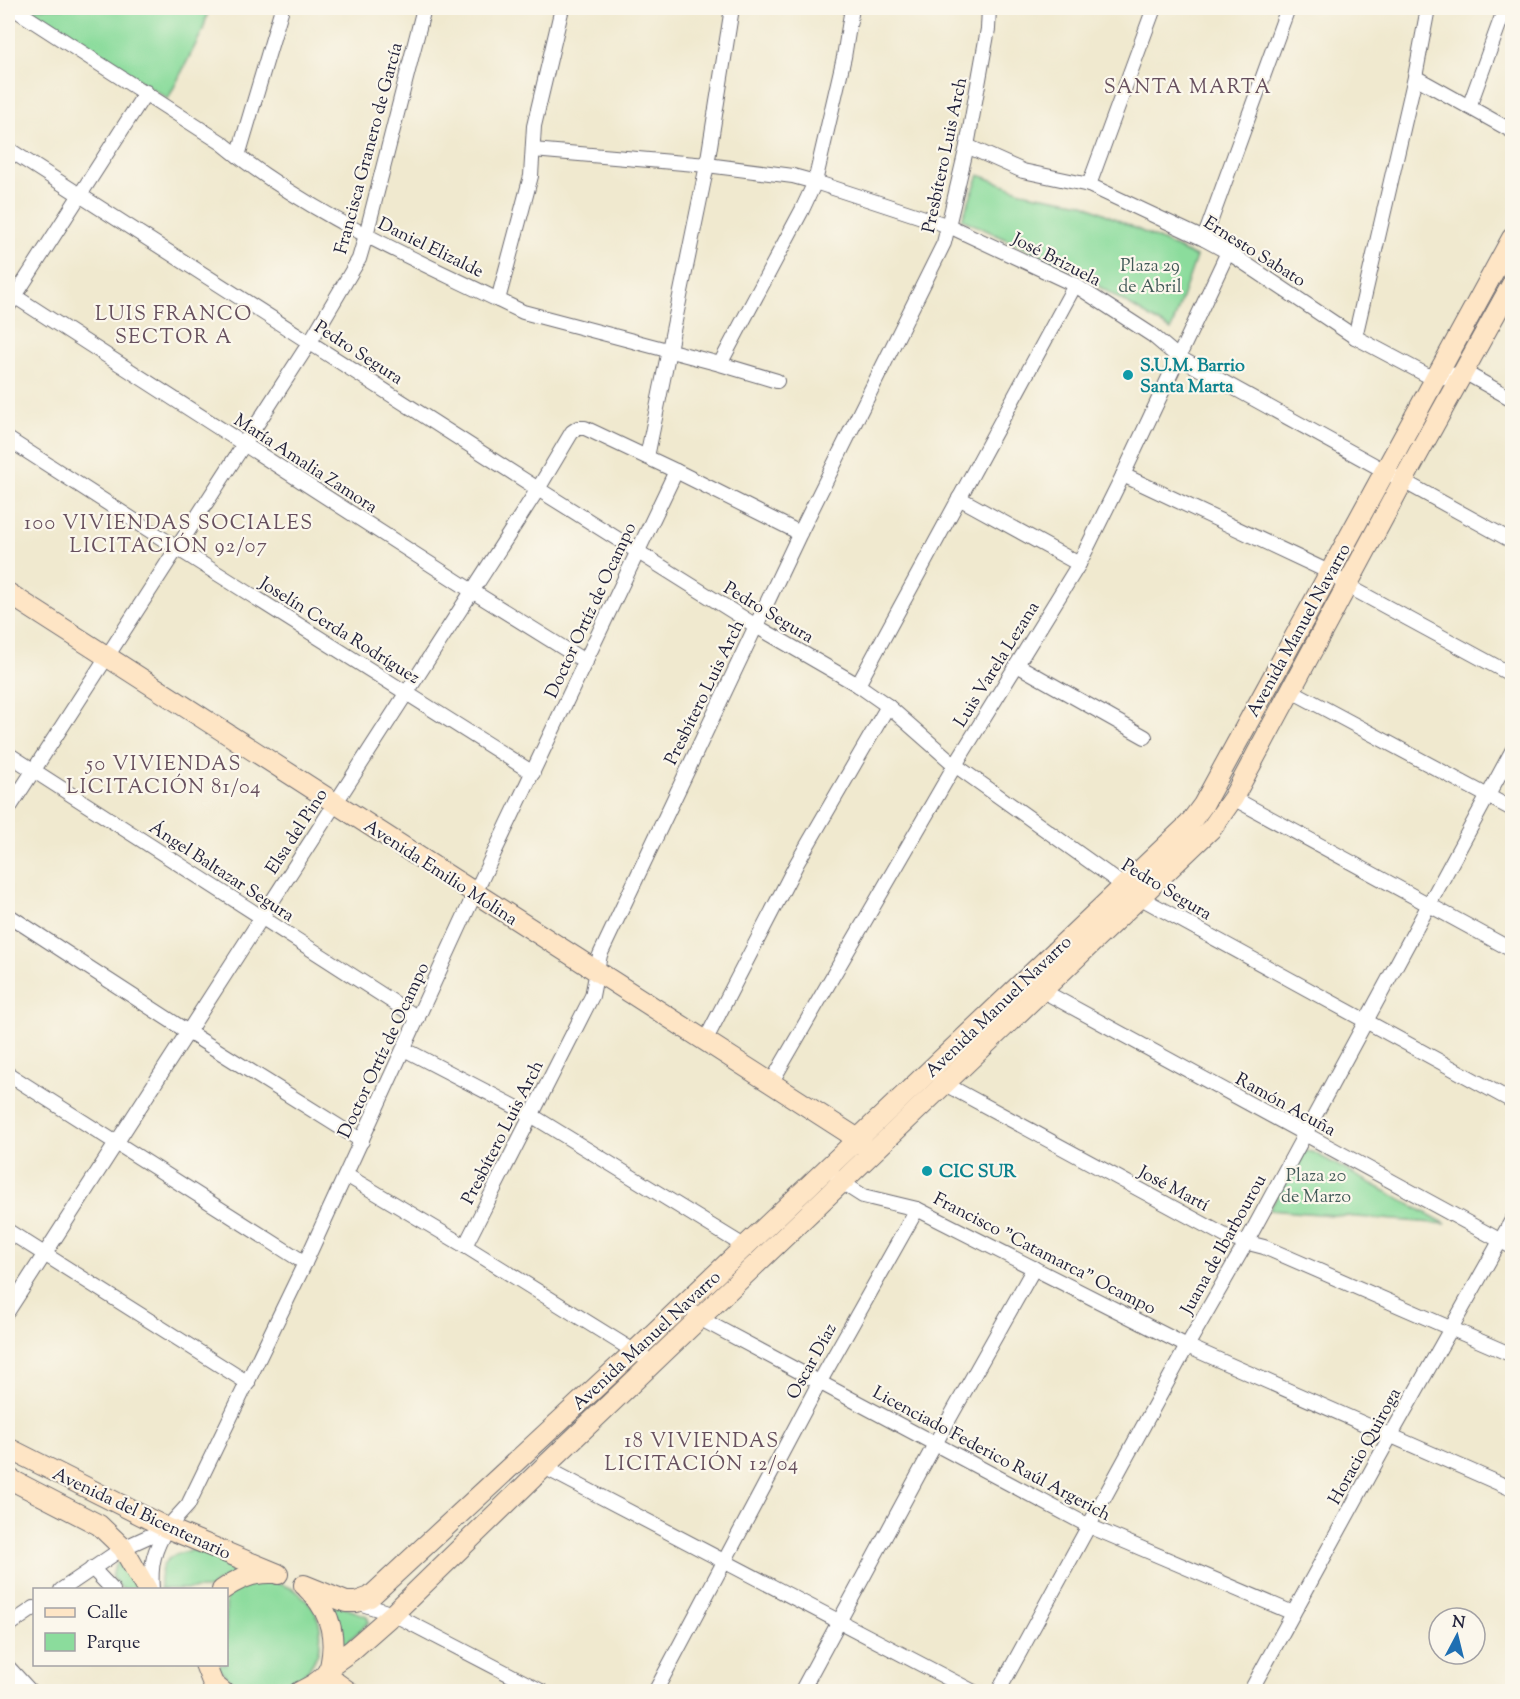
<svg xmlns="http://www.w3.org/2000/svg" width="1520" height="1699" viewBox="0 0 1520 1699" font-family="'Sorts Mill Goudy',serif">
<style>
.green{fill:#8bdc9c;stroke:#567f6c;stroke-width:1.5}
.lines{fill:none;stroke-linecap:round;stroke-linejoin:round}
.street-casing{stroke:#6a686f;stroke-width:16}
.secondary-casing{stroke:#6a686f;stroke-width:22}
.street{stroke:#fff;stroke-width:14}
.secondary{stroke:#fee5c5;stroke-width:20}
.culture-dot{fill:#0f9aa8;stroke:#fbf7ec;stroke-width:2}
.labels{text-anchor:middle;stroke-width:4.5;stroke-linejoin:round;paint-order:stroke}
.street-label{font-size:18px;fill:#22223b;stroke:#fbf7ec}
.park-label{font-size:18px;fill:#425a58;stroke:#fbf7ec}
.culture-label{font-size:18px;font-weight:bold;fill:#0d838f;stroke:#fbf7ec;text-anchor:start}
.neighbourhood-label{font-size:20px;letter-spacing:1.5px;fill:#67505e;stroke:#fbf7ec}
</style>
<rect width="100%" height="100%" fill="#fbf7ec"/>
<filter id="ink" filterUnits="userSpaceOnUse"><feTurbulence type="fractalNoise" baseFrequency=".0167" numOctaves="2"/><feDisplacementMap in="SourceGraphic" scale="12" xChannelSelector="R" yChannelSelector="G"/><feConvolveMatrix kernelMatrix="1 2 1 2 8 2 1 2 1" color-interpolation-filters="sRGB"/></filter>
<filter id="wash" filterUnits="userSpaceOnUse"><feTurbulence type="fractalNoise" baseFrequency=".008" numOctaves="4" result="noise"/><feDisplacementMap in="SourceGraphic" scale="24" xChannelSelector="R" yChannelSelector="G"/><feGaussianBlur stdDeviation="1.35" result="paint"/><feColorMatrix in="noise" values="0 0 0 0 0 0 0 0 0 0 0 0 0 0 0 0 0 1.4 0 .05"/><feComposite in="paint" operator="in"/></filter>
<g filter="url(#wash)">
<rect width="100%" height="100%" fill="#f0e9cf"/>
<g class="green">
<polygon points="26,8 209,8 203,30 168,99"/>
<polygon points="979,175 1026,193 1082,203 1196,257 1171,330 1070,269 962,219"/>
<polygon points="1304,1151 1313,1152 1446,1224 1269,1210 1299,1156"/>
<path d="M193 1550 210 1554 247 1568 216 1583 210 1589H160C158 1563 167 1554 193 1550Z"/>
<polygon points="120,1559 137,1589 122,1589 112,1577 114,1568"/>
<path d="M264 1581C276 1583 288 1585 299 1593 342 1626 316 1691 263 1691 243 1692 228 1680 217 1665L226 1664V1597L245 1585Z"/>
<polygon points="335,1604 367,1616 369,1622 343,1646 340,1644 330,1607"/>
</g>
</g>
<g filter="url(#ink)">
<g class="lines">
<defs>
<g id="street">
<path d="M13 8 222 143C304 211 404 254 498 300L523 312 720 364 777 381"/>
<polyline points="1415,77 1512,131"/>
<polyline points="1469,107 1505,8"/>
<polyline points="967,146 1023,171 1089,185 1204,239 1228,252 1355,337 1436,380 1464,372 1512,399"/>
<polyline points="8,149 538,489 756,626 858,685 888,706 955,765 1141,898 1512,1101"/>
<polyline points="533,150 707,165 793,176 815,182 949,226 1075,285 1152,335 1178,357 1512,541"/>
<polyline points="238,156 282,8"/>
<polyline points="1089,185 1154,8"/>
<polyline points="1204,239 1288,8"/>
<polyline points="8,292 472,591 586,662"/>
<polyline points="498,300 531,176 534,126 562,8"/>
<polyline points="8,307 146,92"/>
<polyline points="1355,337 1415,77 1428,8"/>
<polyline points="720,364 802,210 815,182 844,57 852,8"/>
<polyline points="8,439 177,548 533,773"/>
<polyline points="647,457 707,165 732,8"/>
<polyline points="1123,475 1329,572 1346,585 1512,675"/>
<polyline points="959,498 1079,564"/>
<polyline points="1017,665 1145,737"/>
<polyline points="858,685 1075,285"/>
<polyline points="1290,690 1512,809"/>
<polyline points="8,754 418,1018"/>
<polyline points="1233,798 1512,950"/>
<polyline points="8,810 310,342 359,259 366,235 424,8"/>
<polyline points="8,915 188,1032 362,1141"/>
<polyline points="1043,991 1512,1247"/>
<polyline points="705,1041 797,863 888,706"/>
<polyline points="404,1049 531,1115 744,1246"/>
<polyline points="8,1074 305,1263"/>
<polyline points="940,1079 945,1084 1229,1238 1264,1247 1512,1355"/>
<polyline points="771,1083 955,765 1079,564 1123,475 1228,252"/>
<polyline points="346,1175 465,1246 653,1363"/>
<polyline points="837,1178 841,1182 863,1196 917,1209 1187,1346 1512,1489"/>
<polyline points="8,1231 248,1383"/>
<polyline points="465,1246 592,996 600,955 800,533 944,243 967,146 988,29 989,8"/>
<polyline points="8,1311 538,489 572,432 578,428 585,428 676,471 800,533"/>
<polyline points="695,1313 701,1319 1089,1526 1293,1613"/>
<polyline points="544,1467 974,1692"/>
<polyline points="92,1568 113,1590"/>
<polyline points="61,1590 123,1548 167,1528 188,1505 305,1263 475,893 676,471"/>
<path d="M152 1590C150 1564 154 1550 167 1528"/>
<polyline points="356,1602 393,1614 543,1692"/>
<polyline points="8,1626 34,1608"/>
<polyline points="8,1667 31,1692"/>
<polyline points="655,1692 819,1383 917,1209"/>
<polyline points="801,1692 935,1444 1034,1268"/>
<polyline points="998,1692 1187,1346 1246,1243 1512,751"/>
<polyline points="1250,1692 1391,1435 1512,1220"/>
</g>
<g id="secondary">
<polyline points="8,593 771,1083 858,1139 865,1147"/>
<polyline points="8,1448 167,1528 278,1574"/>
<polyline points="8,1478 99,1525 123,1548 147,1590"/>
<polyline points="304,1585 346,1602 356,1602 370,1597 635,1351 1189,824 1203,805 1512,238"/>
<path d="M222 1590C237 1579 253 1572 272 1573"/>
<polyline points="205,1664 213,1684 223,1692"/>
<polyline points="331,1665 351,1651 393,1614 544,1467 1212,828 1233,798 1403,481 1512,284"/>
<polyline points="328,1671 335,1682 349,1692"/>
<path d="M299 1692C310 1687 324 1680 329 1669 331 1665 331 1660 332 1655 335 1629 326 1606 307 1588"/>
</g>
</defs>
<use href="#street" class="street-casing"/>
<use href="#secondary" class="secondary-casing"/>
<use href="#street" class="street"/>
<use href="#secondary" class="secondary"/>
</g>
</g>
<g class="culture-dot">
<circle cx="1128" cy="375" r="6"/>
<circle cx="927" cy="1171" r="6"/>
</g>
<g class="labels">
<g class="street-label">
<text transform="translate(368 148) rotate(-75)" y="6">Francisca Granero de García</text>
<text transform="translate(944 155) rotate(-78)" y="6">Presbítero Luis Arch</text>
<text transform="translate(431 247) rotate(26)" y="6">Daniel Elizalde</text>
<text transform="translate(1255 251) rotate(32)" y="6">Ernesto Sabato</text>
<text transform="translate(1057 259) rotate(27)" y="6">José Brizuela</text>
<text transform="translate(359 352) rotate(33)" y="6">Pedro Segura</text>
<text transform="translate(306 463) rotate(33)" y="6">María Amalia Zamora</text>
<text transform="translate(590 610) rotate(-65)" y="6">Doctor Ortíz de Ocampo</text>
<text transform="translate(769 612) rotate(31)" y="6">Pedro Segura</text>
<text transform="translate(340 630) rotate(32)" y="6">Joselín Cerda Rodríguez</text>
<text transform="translate(1298 630) rotate(-61)" y="6">Avenida Manuel Navarro</text>
<text transform="translate(996 664) rotate(-58)" y="6">Luis Varela Lezana</text>
<text transform="translate(704 692) rotate(-64)" y="6">Presbítero Luis Arch</text>
<text transform="translate(296 831) rotate(-57)" y="6">Elsa del Pino</text>
<text transform="translate(222 871) rotate(33)" y="6">Ángel Baltazar Segura</text>
<text transform="translate(441 872) rotate(33)" y="6">Avenida Emilio Molina</text>
<text transform="translate(1167 889) rotate(31)" y="6">Pedro Segura</text>
<text transform="translate(998 1006) rotate(-44)" y="6">Avenida Manuel Navarro</text>
<text transform="translate(383 1050) rotate(-65)" y="6">Doctor Ortíz de Ocampo</text>
<text transform="translate(1286 1104) rotate(29)" y="6">Ramón Acuña</text>
<text transform="translate(502 1132) rotate(-63)" y="6">Presbítero Luis Arch</text>
<text transform="translate(1174 1188) rotate(28)" y="6">José Martí</text>
<text transform="translate(1223 1244) rotate(-61)" y="6">Juana de Ibarbourou</text>
<text transform="translate(1045 1253) rotate(27)" y="6">Francisco "Catamarca" Ocampo</text>
<text transform="translate(646 1340) rotate(-43)" y="6">Avenida Manuel Navarro</text>
<text transform="translate(811 1361) rotate(-61)" y="6">Oscar Díaz</text>
<text transform="translate(1364 1446) rotate(-61)" y="6">Horacio Quiroga</text>
<text transform="translate(992 1453) rotate(28)" y="6">Licenciado Federico Raúl Argerich</text>
<text transform="translate(142 1513) rotate(25)" y="6">Avenida del Bicentenario</text>
</g>
<g class="park-label">
<text x="1150" y="271">Plaza 29<tspan x="1150" dy="21">de Abril</tspan></text>
<text x="1316" y="1181">Plaza 20<tspan x="1316" dy="21">de Marzo</tspan></text>
</g>
<g class="culture-label">
<text x="1140" y="371">S.U.M. Barrio<tspan x="1140" dy="21">Santa Marta</tspan></text>
<text x="939" y="1177">CIC SUR</text>
</g>
<g class="neighbourhood-label">
<text x="1188" y="93">SANTA MARTA</text>
<text x="174" y="320">LUIS FRANCO<tspan x="174" dy="23">SECTOR A</tspan></text>
<text x="169" y="529">100 VIVIENDAS SOCIALES<tspan x="169" dy="23">LICITACIÓN 92/07</tspan></text>
<text x="164" y="770">50 VIVIENDAS<tspan x="164" dy="23">LICITACIÓN 81/04</tspan></text>
<text x="702" y="1447">18 VIVIENDAS<tspan x="702" dy="23">LICITACIÓN 12/04</tspan></text>
</g>
</g>
<rect width="1520" height="1699" fill="none" stroke="#fbf7ec" stroke-width="30"/>
<rect x="33" y="1588" width="195" height="78" fill="#fbf7ec" stroke="#a4a2a5" stroke-width="1.5"/>
<rect x="45" y="1608" width="30" height="9" fill="#fee5c5" stroke="#a4a2a5" stroke-width="1.5"/>
<text x="87" y="1618" font-size="18" fill="#22223b">Calle</text>
<rect x="45" y="1633" width="30" height="18" fill="#8bdc9c" stroke="#a4a2a5" stroke-width="1.5"/>
<text x="87" y="1648" font-size="18" fill="#22223b">Parque</text>
<g transform="translate(1457 1636) rotate(7)"><circle r="28" fill="#fbf7ec" stroke="#a4a2a5" stroke-width="1.5"/>
<path d="M0-4.5L10 22L0 15L-10 22Z" fill="#1f6fb2"/>
<text y="-9" font-size="16" font-weight="bold" text-anchor="middle" fill="#22223b">N</text>
</g>
</svg>
